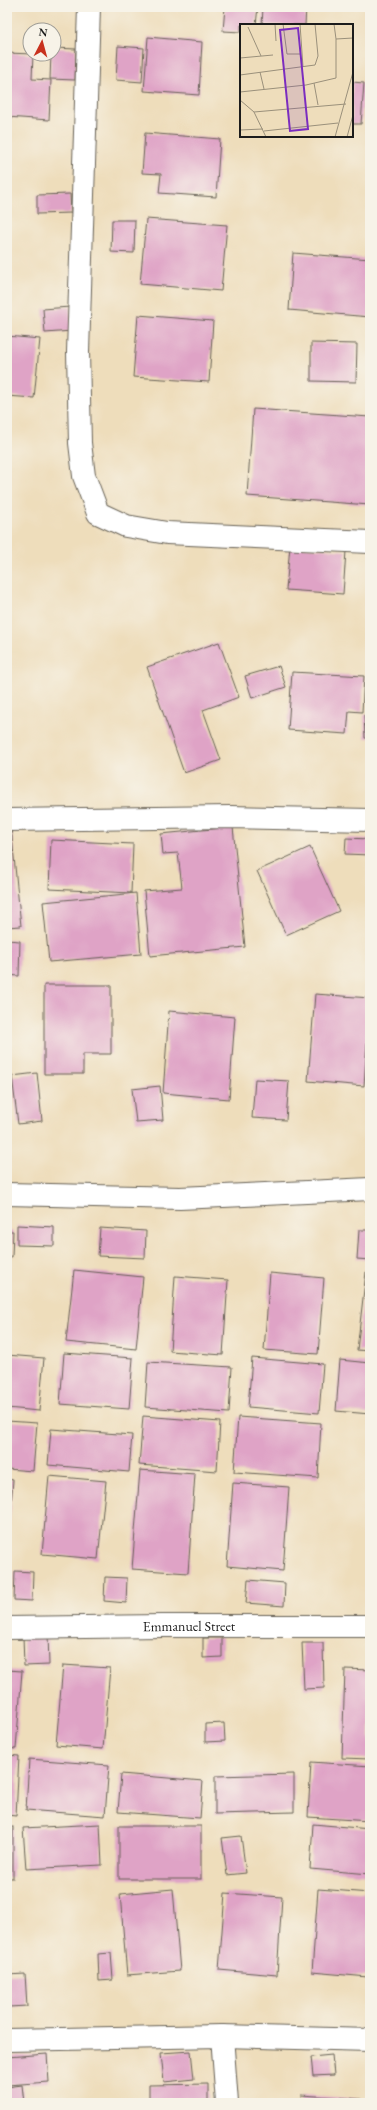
<svg xmlns="http://www.w3.org/2000/svg" width="377" height="2110" viewBox="0 0 377 2110" font-family="'EB Garamond',serif">
<style>
.building{fill:#dfa3c6}
.lines{fill:none;stroke-linecap:round;stroke-linejoin:round}
.minor-casing{stroke:#666054;stroke-width:24}
.minor{stroke:#fff;stroke-width:22}
.labels{text-anchor:middle;stroke-width:3;stroke-linejoin:round;paint-order:stroke}
.street-label{font-size:14px;fill:#1c1c1c;stroke:#f7f3e8}
.inset-road{fill:none;stroke:#9a907b;stroke-width:1}
.view{fill:#7b2cbf;fill-opacity:0.15;stroke:#7b2cbf;stroke-width:2}
.inset-edge{fill:none;stroke:#1c1c1c;stroke-width:2}
</style>
<rect width="100%" height="100%" fill="#f7f3e8"/>
<filter id="ink" filterUnits="userSpaceOnUse"><feTurbulence type="fractalNoise" baseFrequency=".025" numOctaves="2"/><feDisplacementMap in="SourceGraphic" scale="8" xChannelSelector="R" yChannelSelector="G"/><feConvolveMatrix kernelMatrix="1 2 1 2 8 2 1 2 1" color-interpolation-filters="sRGB"/></filter>
<filter id="wash" filterUnits="userSpaceOnUse"><feTurbulence type="fractalNoise" baseFrequency=".012" numOctaves="4" result="noise"/><feDisplacementMap in="SourceGraphic" scale="16" xChannelSelector="R" yChannelSelector="G"/><feGaussianBlur stdDeviation="0.9" result="paint"/><feColorMatrix in="noise" values="0 0 0 0 0 0 0 0 0 0 0 0 0 0 0 0 0 1.4 0 .05"/><feComposite in="paint" operator="in"/></filter>
<g filter="url(#wash)">
<rect width="100%" height="100%" fill="#edb"/>
<g id="blocks">
<g class="building">
<polygon points="225,7 258,7 256,25 241,25 241,32 223,31"/>
<polygon points="263,7 306,7 305,25 262,25"/>
<polygon points="148,37 202,42 199,95 144,91"/>
<polygon points="118,46 144,48 142,82 116,80"/>
<polygon points="54,48 76,49 75,80 50,79 51,54 54,54"/>
<polygon points="7,53 33,54 32,79 51,80 49,120 7,117"/>
<polygon points="352,82 364,83 361,124 352,124"/>
<polygon points="145,133 220,139 216,197 159,193 161,174 142,173"/>
<polygon points="70,194 71,213 37,214 37,195"/>
<polygon points="146,219 227,225 221,291 140,284"/>
<polygon points="112,220 135,220 134,253 111,252"/>
<polygon points="293,253 370,259 370,317 289,310"/>
<polygon points="70,307 72,331 45,333 43,309"/>
<polygon points="138,315 213,321 209,382 133,377"/>
<polygon points="7,336 40,339 34,398 7,396"/>
<polygon points="311,343 357,344 356,382 311,381"/>
<polygon points="253,409 370,417 370,505 247,496"/>
<polygon points="290,546 346,551 343,594 286,590"/>
<polygon points="219,642 239,697 203,710 221,760 184,773 147,667"/>
<polygon points="279,666 286,687 252,698 245,676"/>
<polygon points="292,672 364,676 362,712 349,711 347,734 288,730"/>
<polygon points="364,715 370,715 370,738 365,738"/>
<polygon points="11,827 21,926 7,927 7,828"/>
<polygon points="233,827 245,947 150,956 144,891 182,888 178,853 163,854 161,834"/>
<polygon points="346,838 370,839 370,855 345,854"/>
<polygon points="51,840 133,844 131,893 49,889"/>
<polygon points="310,847 339,911 286,935 257,871"/>
<polygon points="136,893 141,954 49,962 43,902"/>
<polygon points="7,940 20,941 19,976 7,975"/>
<polygon points="44,985 111,985 111,1054 83,1054 83,1074 44,1074"/>
<polygon points="315,994 370,998 364,1086 308,1081"/>
<polygon points="169,1011 235,1017 229,1099 163,1093"/>
<polygon points="37,1073 42,1121 18,1124 12,1076"/>
<polygon points="255,1079 289,1081 286,1120 252,1118"/>
<polygon points="160,1086 163,1120 136,1122 132,1089"/>
<polygon points="17,1225 54,1227 54,1246 17,1245"/>
<polygon points="100,1228 146,1231 145,1258 98,1256"/>
<polygon points="359,1230 370,1230 370,1260 357,1259"/>
<polygon points="7,1231 13,1231 12,1257 7,1256"/>
<polygon points="74,1270 143,1277 136,1349 66,1342"/>
<polygon points="366,1272 370,1272 370,1351 357,1350"/>
<polygon points="270,1273 324,1278 318,1354 264,1350"/>
<polygon points="175,1276 228,1280 223,1355 170,1351"/>
<polygon points="64,1353 133,1358 129,1409 60,1404"/>
<polygon points="7,1355 44,1358 39,1411 7,1408"/>
<polygon points="252,1358 323,1364 319,1413 248,1407"/>
<polygon points="340,1360 370,1363 370,1414 336,1411"/>
<polygon points="148,1362 232,1367 229,1413 145,1407"/>
<polygon points="143,1416 220,1422 217,1471 139,1465"/>
<polygon points="238,1417 321,1423 318,1478 234,1472"/>
<polygon points="7,1421 37,1423 33,1471 7,1469"/>
<polygon points="51,1429 132,1435 129,1472 48,1465"/>
<polygon points="140,1470 195,1474 188,1573 132,1569"/>
<polygon points="49,1476 106,1481 98,1559 42,1554"/>
<polygon points="7,1479 13,1480 8,1540 7,1540"/>
<polygon points="233,1483 289,1487 283,1571 227,1566"/>
<polygon points="15,1571 33,1572 32,1601 14,1600"/>
<polygon points="105,1577 127,1578 126,1603 104,1601"/>
<polygon points="248,1580 285,1583 284,1606 246,1603"/>
<polygon points="48,1634 49,1665 24,1666 23,1636"/>
<polygon points="203,1638 222,1638 222,1657 203,1658"/>
<polygon points="302,1643 323,1643 324,1688 304,1689"/>
<polygon points="63,1665 110,1668 103,1749 56,1745"/>
<polygon points="345,1669 370,1670 370,1759 342,1758"/>
<polygon points="7,1670 22,1671 16,1749 7,1748"/>
<polygon points="224,1723 225,1741 205,1742 205,1724"/>
<polygon points="7,1755 19,1756 16,1816 7,1815"/>
<polygon points="29,1759 109,1765 105,1816 26,1810"/>
<polygon points="311,1762 370,1766 370,1821 308,1817"/>
<polygon points="121,1774 203,1781 200,1818 118,1812"/>
<polygon points="294,1774 294,1812 215,1814 215,1776"/>
<polygon points="100,1824 102,1865 26,1869 23,1828"/>
<polygon points="313,1824 370,1829 370,1874 310,1869"/>
<rect x="119" y="1826" width="82" height="53"/>
<rect x="7" y="1827" width="6" height="51"/>
<polygon points="241,1836 246,1873 227,1875 222,1838"/>
<polygon points="173,1889 180,1971 127,1975 120,1894"/>
<polygon points="318,1889 370,1893 368,1977 312,1972"/>
<polygon points="225,1893 282,1897 277,1975 219,1970"/>
<polygon points="111,1953 113,1980 99,1981 98,1954"/>
<polygon points="25,1974 27,2006 9,2007 7,1975"/>
<polygon points="191,2051 194,2079 164,2082 161,2053"/>
<polygon points="47,2054 49,2082 7,2085 7,2057"/>
<polygon points="332,2055 334,2075 313,2076 311,2057"/>
<polygon points="208,2084 208,2103 149,2103 149,2085"/>
<polygon points="22,2085 24,2103 7,2103 7,2087"/>
<polygon points="301,2095 362,2099 362,2103 300,2103"/>
</g>
</g>
</g>
<g filter="url(#ink)">
<use href="#blocks" fill-opacity="0" stroke="#666054" stroke-width="1"/>
<g class="lines">
<defs>
<g id="minor">
<polyline points="89,7 78,352 80,443 84,476 98,513 126,526 167,533 370,542"/>
<polyline points="7,820 231,817 370,820"/>
<polyline points="7,1194 180,1198 370,1189"/>
<path id="s1" d="M7 1628 162 1626H370"/>
<polyline points="222,2036 227,2103"/>
<polyline points="7,2040 222,2036 370,2040"/>
</g>
</defs>
<use href="#minor" class="minor-casing"/>
<use href="#minor" class="minor"/>
</g>
</g>
<g class="labels">
<g class="street-label">
<text dy="5" stroke="none"><textPath href="#s1" startOffset="182">Emmanuel Street</textPath></text>
</g>
</g>
<g transform="translate(240 24)">
<rect width="113" height="113" fill="#edb"/>
<path class="inset-road" d="M35 0 36 17M43 0 47 30H61M60 0 63 43M8 3 21 32M96 15 113 14M0 34 33 31M20 48 24 65M0 51 75 41 78 32 75 0M74 59 78 81M0 68 66 61 96 54V15L94 0M0 76 14 88 26 113M14 88 106 80M0 106 23 105M24 107 98 99M95 113 113 48M107 113 113 91"/>
<path class="view" d="M58 4 68 105 50 107 40 6Z"/>
<rect width="113" height="113" class="inset-edge"/>
</g>
<rect width="377" height="2110" fill="none" stroke="#f7f3e8" stroke-width="24"/>
<g transform="translate(42 42) rotate(6)"><circle r="19" fill="#f7f3e8" stroke="#9f9d96"/>
<path d="M0-3L7 15L0 10L-7 15Z" fill="#c8321e"/>
<text y="-6" font-size="11" font-weight="bold" text-anchor="middle" fill="#1c1c1c">N</text>
</g>
</svg>
